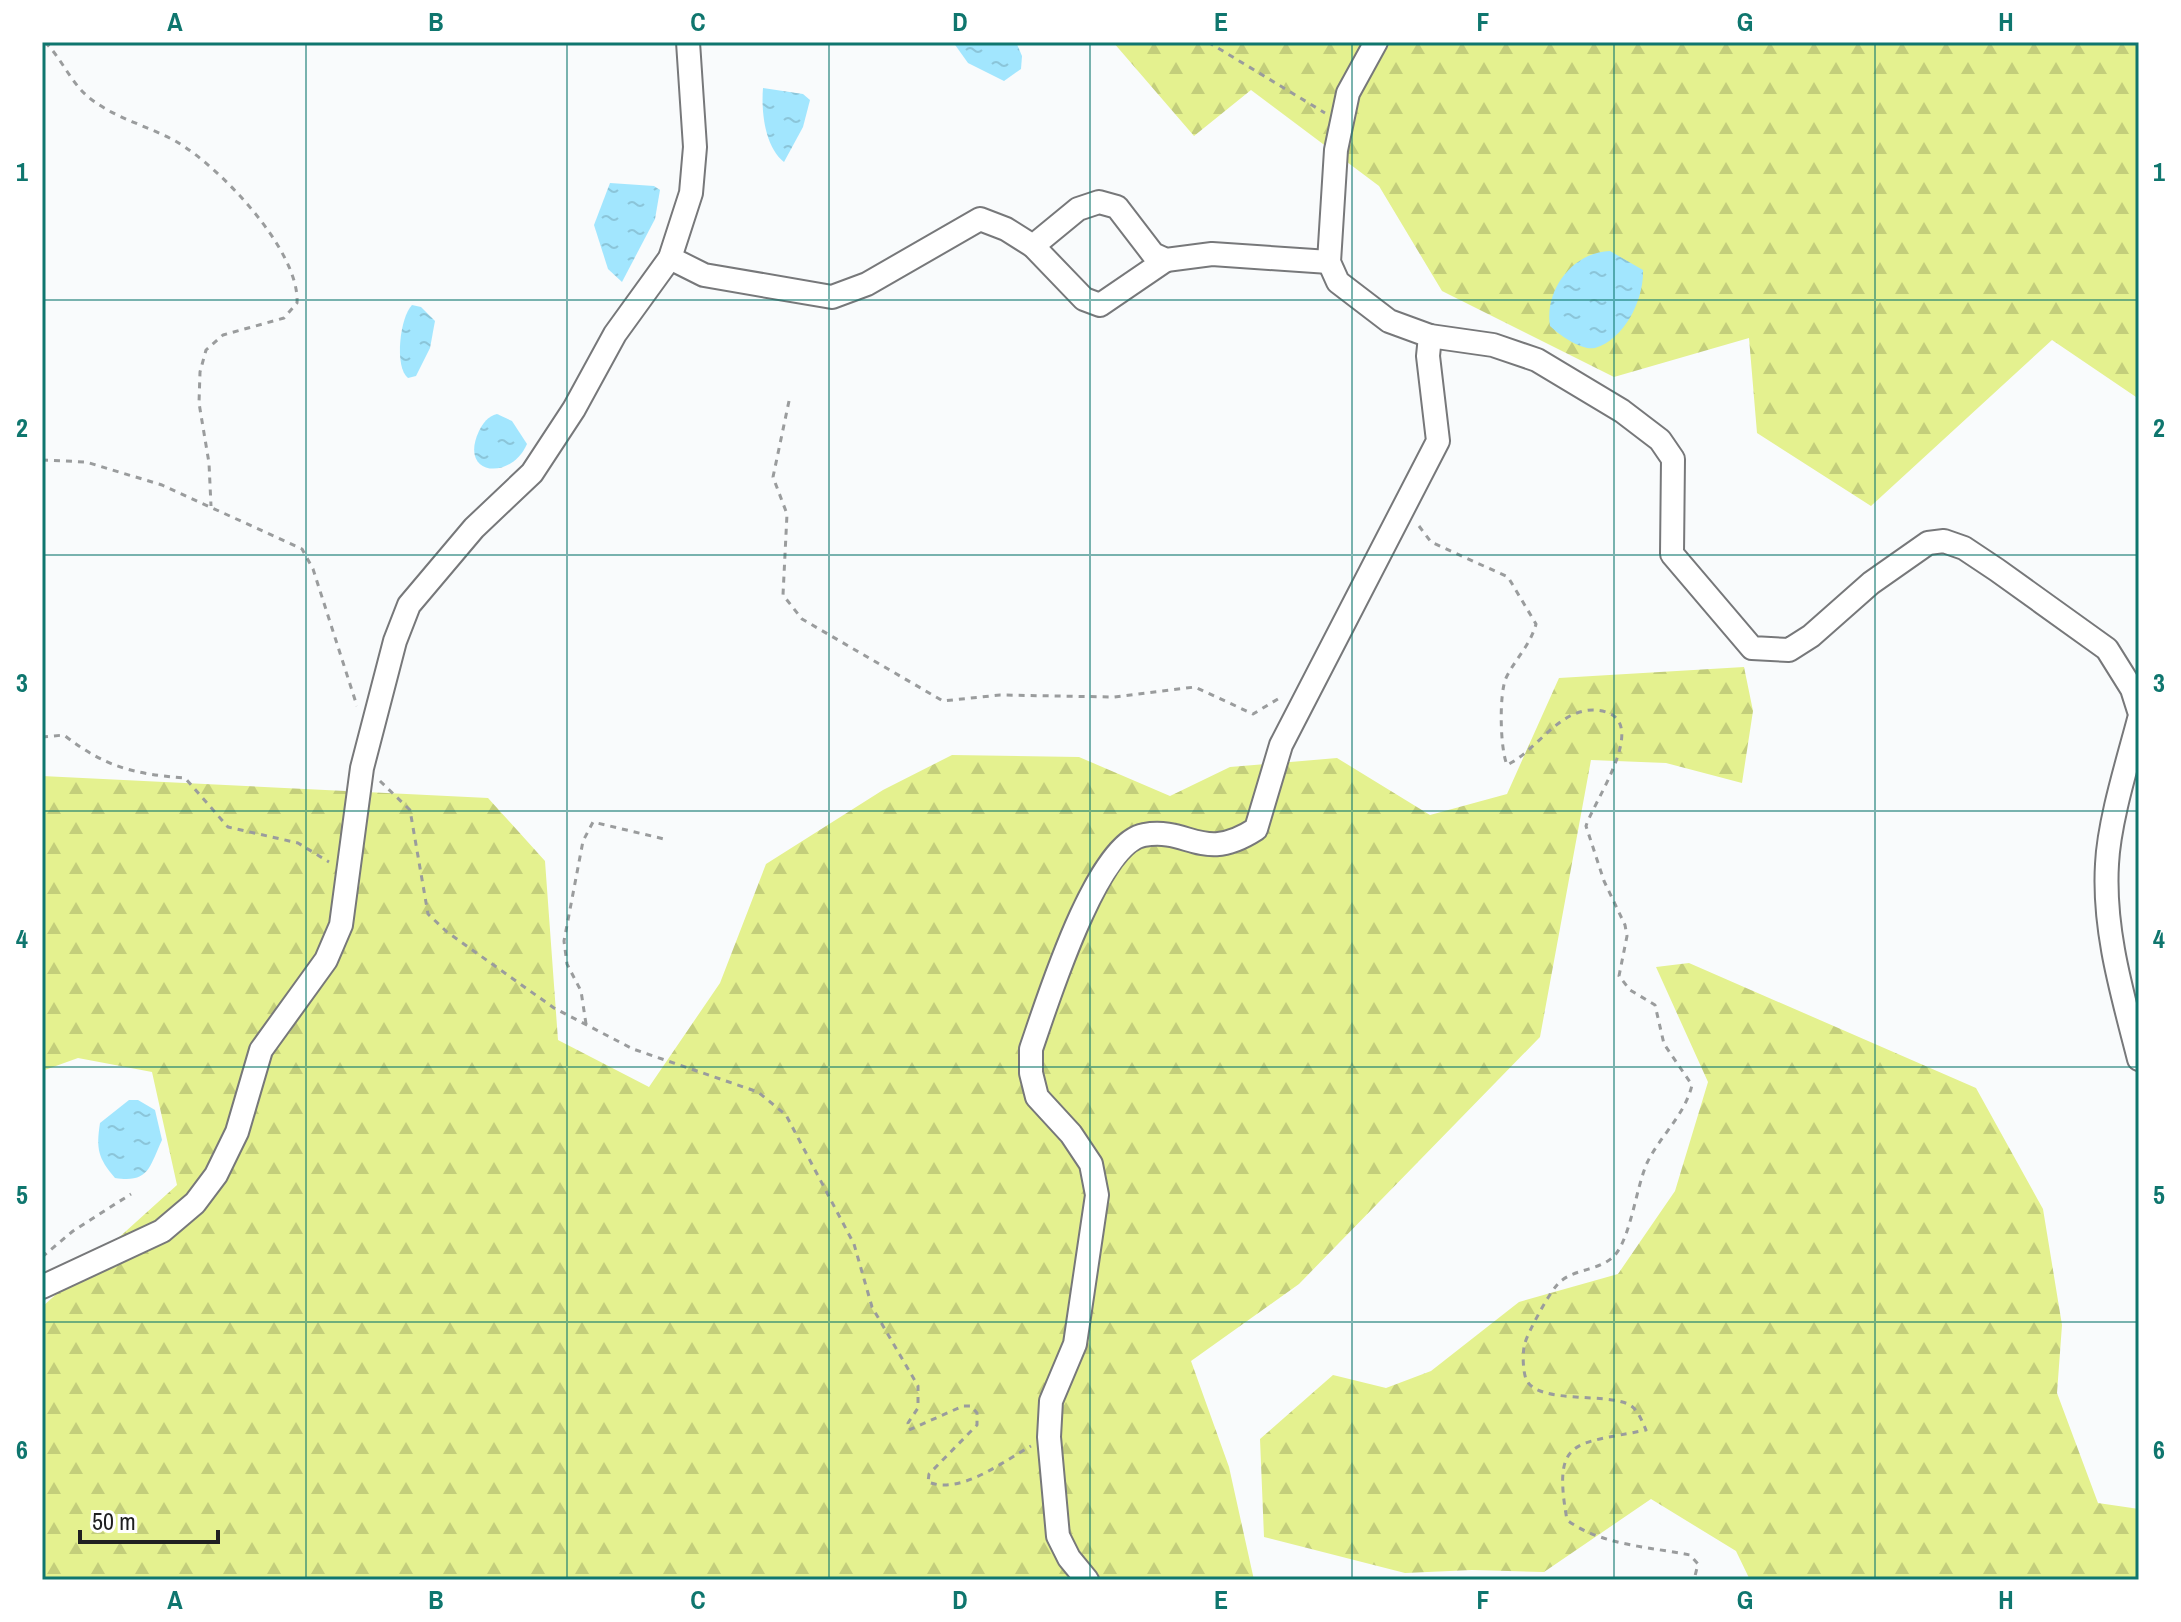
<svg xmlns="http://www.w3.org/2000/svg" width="2181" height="1622" viewBox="0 0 2181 1622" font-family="'Archivo Narrow',sans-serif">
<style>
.forest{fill:url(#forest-firs)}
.water{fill:url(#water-ripples)}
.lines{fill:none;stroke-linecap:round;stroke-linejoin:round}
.minor-casing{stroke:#77787a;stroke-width:26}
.path{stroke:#9a9c9d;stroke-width:3;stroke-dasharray:6 6;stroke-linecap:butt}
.minor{stroke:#fff;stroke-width:22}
.grid{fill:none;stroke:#0f766e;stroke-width:2;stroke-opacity:0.55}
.neatline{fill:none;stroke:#0f766e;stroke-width:3}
.grid-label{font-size:26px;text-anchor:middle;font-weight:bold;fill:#0f766e}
</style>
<defs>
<pattern id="forest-firs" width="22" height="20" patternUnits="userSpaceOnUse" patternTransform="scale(2)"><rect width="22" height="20" fill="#e4f18f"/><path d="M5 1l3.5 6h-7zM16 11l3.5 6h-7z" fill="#c3ce7b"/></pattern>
<pattern id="water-ripples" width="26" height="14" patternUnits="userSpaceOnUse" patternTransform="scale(2)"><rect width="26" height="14" fill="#a2e6fe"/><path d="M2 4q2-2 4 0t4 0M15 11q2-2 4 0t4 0" fill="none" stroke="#8bc5d9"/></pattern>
</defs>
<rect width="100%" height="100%" fill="#f9fbfc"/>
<g class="forest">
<polygon points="1113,42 2139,42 2139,399 2052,340 1871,506 1757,433 1749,338 1614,377 1442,291 1379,186 1251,90 1194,136"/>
<polygon points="1744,667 1753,711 1742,783 1666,763 1591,760 1540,1037 1299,1284 1191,1361 1229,1467 1254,1580 42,1580 42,1307 177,1185 152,1072 78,1058 42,1071 42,776 488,798 545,861 558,1040 649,1087 720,983 766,864 883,790 952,755 1079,757 1170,796 1230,767 1337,758 1430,815 1507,794 1559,678"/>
<polygon points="1689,963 1976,1088 2043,1209 2062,1325 2057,1393 2098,1503 2139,1509 2139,1580 1750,1580 1736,1551 1651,1499 1544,1572 1472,1570 1405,1573 1264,1537 1260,1439 1333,1375 1386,1388 1431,1371 1519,1302 1618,1274 1675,1191 1708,1082 1656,967"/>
</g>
<g class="water">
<polygon points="953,42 1016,42 1022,56 1021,69 1004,81 968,63"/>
<path d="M763 88 803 94 810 100 803 127 784 162C765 147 761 112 763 88Z"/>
<polygon points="610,183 654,186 660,190 655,219 622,282 608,269 594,225"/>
<path d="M1610 251 1643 270C1644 299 1625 339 1595 348 1582 351 1559 335 1550 326 1544 290 1573 252 1610 251Z"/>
<path d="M412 305 421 307 435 321 430 348 416 376 408 378C394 367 400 317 412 305Z"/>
<path d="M497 414 512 421 527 444C511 481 458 476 479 431 483 423 488 416 497 414Z"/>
<path d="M129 1100H138L155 1110 162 1140C149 1168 149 1183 115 1178 98 1158 96 1149 100 1123Z"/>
</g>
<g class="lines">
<defs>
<g id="minor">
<polyline points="1376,42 1348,93 1336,150 1329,262 1338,282 1389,321 1430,336 1493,345 1537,360 1622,411 1660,440 1673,459 1672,554 1752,648 1789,650 1811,636 1871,583 1928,543 1944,541 1964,548 1997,570 2107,649 2132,689 2139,711"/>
<polyline points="1033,246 1084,299 1100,305 1166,260"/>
<polyline points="670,258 704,275 832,297 867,284 980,219 1006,229 1033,246 1078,209 1099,202 1117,207 1153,254 1166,260 1212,254 1329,262"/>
<path d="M2139 719C2128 761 2109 821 2107 864 2103 931 2123 996 2139 1059"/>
<polyline points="42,1287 162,1231 195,1203 216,1175 237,1132 261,1050 326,960 341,925 362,768 395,641 409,605 474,528 532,473 574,409 615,334 670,258 691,193 695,147 688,42"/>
<path d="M1087 1580 1069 1558 1058 1536 1049 1437 1051 1401 1075 1344 1097 1195 1091 1164 1071 1134 1037 1097 1031 1073V1049C1046 1006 1096 843 1144 835 1190 827 1202 864 1256 829L1281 745 1438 441 1428 356 1430 336"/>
</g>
</defs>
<use href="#minor" class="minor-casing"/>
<g class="path">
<path d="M45 42C64 61 72 87 95 102 120 120 151 127 177 142 220 167 300 251 297 303L284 318 223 335 206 350 200 372 199 403 209 463 211 506"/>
<polyline points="1208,42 1325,113"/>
<polyline points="789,401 773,477 787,514 783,595 802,619 943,701 1000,695 1114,697 1195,687 1253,714 1283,696"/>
<polyline points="42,460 86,462 162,485 302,549 313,569 357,706"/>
<path d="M1419 526 1431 542 1508 577 1536 624C1530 646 1515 659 1506 678 1499 694 1500 748 1507 765 1531 753 1547 728 1570 716 1582 710 1594 708 1606 712 1648 725 1594 801 1586 826L1604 881 1625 925 1627 936 1619 976 1630 990 1655 1005 1664 1044 1692 1085C1685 1115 1660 1136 1647 1163 1636 1188 1631 1236 1615 1255 1600 1271 1577 1268 1561 1281 1552 1287 1528 1332 1525 1343 1522 1352 1523 1371 1526 1379 1537 1405 1607 1392 1630 1405 1638 1410 1642 1421 1646 1430 1575 1445 1552 1436 1567 1520 1600 1545 1650 1547 1690 1555L1698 1564 1694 1580"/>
<path d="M42 737 64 735C105 767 133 774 185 778L228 827 298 843 329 862"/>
<path d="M380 781 410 810 428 914 447 932 554 1008 633 1049 758 1092 786 1115 854 1244 872 1307 918 1386V1408L908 1423 909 1430 963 1406H971L977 1413V1425L929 1474 928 1482C961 1495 1002 1462 1031 1446"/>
<polyline points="586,1024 581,991 567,964 564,941 583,841 593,822 664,839"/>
<polyline points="42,1257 73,1231 131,1194"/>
</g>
<use href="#minor" class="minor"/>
</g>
<path class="grid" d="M306 42V1580M567 42V1580M829 42V1580M1090 42V1580M1352 42V1580M1614 42V1580M1875 42V1580M42 300H2139M42 555H2139M42 811H2139M42 1067H2139M42 1322H2139"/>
<rect width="2181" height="1622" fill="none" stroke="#ffffff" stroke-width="88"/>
<path d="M80 1530v12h138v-12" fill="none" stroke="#202021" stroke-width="4"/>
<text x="92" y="1530" font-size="24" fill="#202021" stroke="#ffffff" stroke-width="6" paint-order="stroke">50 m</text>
<rect x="44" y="44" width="2093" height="1534" class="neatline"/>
<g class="grid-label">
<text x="175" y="31">A</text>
<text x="436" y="31">B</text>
<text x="698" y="31">C</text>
<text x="960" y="31">D</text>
<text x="1221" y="31">E</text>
<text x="1483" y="31">F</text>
<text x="1745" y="31">G</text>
<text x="2006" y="31">H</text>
<text x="22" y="181">1</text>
<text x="2159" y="181">1</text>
<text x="22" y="437">2</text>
<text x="2159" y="437">2</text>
<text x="22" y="692">3</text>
<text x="2159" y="692">3</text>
<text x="22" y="948">4</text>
<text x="2159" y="948">4</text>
<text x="22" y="1204">5</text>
<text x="2159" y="1204">5</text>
<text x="22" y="1459">6</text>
<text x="2159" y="1459">6</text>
<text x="175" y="1609">A</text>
<text x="436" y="1609">B</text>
<text x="698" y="1609">C</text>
<text x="960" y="1609">D</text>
<text x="1221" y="1609">E</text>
<text x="1483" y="1609">F</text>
<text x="1745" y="1609">G</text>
<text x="2006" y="1609">H</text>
</g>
</svg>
